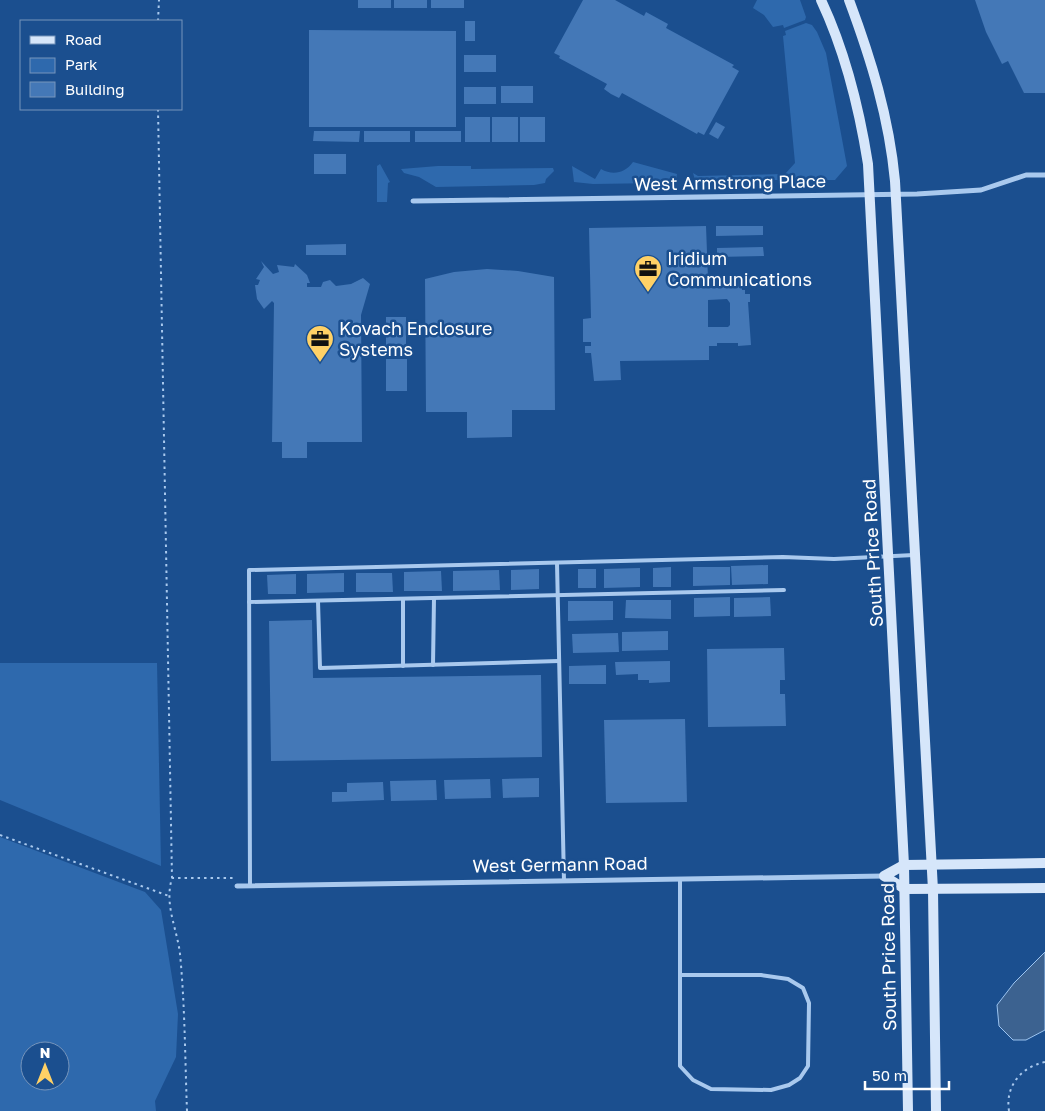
<svg xmlns="http://www.w3.org/2000/svg" width="1045" height="1111" viewBox="0 0 1045 1111" font-family="'Golos Text',sans-serif">
<style>
.green{fill:#2e69ad;fill-rule:evenodd}
.water{fill:#3c6290;stroke:#9cc4f0}
.building{fill:#4478b7;fill-rule:evenodd}
.lines{fill:none;stroke-linecap:round;stroke-linejoin:round}
.path{stroke:#a9c9ee;stroke-width:2;stroke-dasharray:2.5 4;stroke-linecap:butt}
.lane{stroke:#a9c9ee;stroke-width:4}
.street{stroke:#a9c9ee;stroke-width:5}
.secondary{stroke:#d6e6fa;stroke-width:10}
.labels{text-anchor:middle;stroke-width:5;stroke-linejoin:round;paint-order:stroke}
.street-label{font-size:18px;fill:#fff;stroke:#1b4f8f}
.poi-label{font-size:18px;fill:#fff;stroke:#1b4f8f;text-anchor:start}
</style>
<rect width="100%" height="100%" fill="#1b4f8f"/>
<g class="green">
<polygon points="757,0 800,0 806,17 805,20 784,28 783,25 773,27 764,15 753,8"/>
<polygon points="806,23 812,25 817,32 826,53 847,166 835,180 695,180 693,173 698,176 785,174 795,163 783,36 786,35 785,31"/>
<path d="M633 162 677 174 676 180 659 183 593 184 574 182 572 166 595 179 601 169C613 176 625 173 633 162Z"/>
<polygon points="380,164 390,182 388,183 387,202 377,202 377,166"/>
<polygon points="438,166 471,166 471,169 553,168 554,171 546,179 545,183 534,185 436,187 419,177 404,173 401,169"/>
<polygon points="0,663 157,663 161,866 0,800"/>
<path d="M0 837 145 892 161 910 178 1014 176 1057 155 1101 156 1111H0ZM30 1051H60V1081H30Z"/>
</g>
<polygon class="water" points="1045,952 1045,1030 1026,1040 1013,1040 999,1026 997,1005 1014,983"/>
<g class="building">
<rect x="358" y="0" width="33" height="8"/>
<rect x="394" y="0" width="33" height="8"/>
<rect x="431" y="0" width="33" height="8"/>
<polygon points="583,0 615,0 644,16 646,12 668,24 666,28 734,65 732,67 739,71 704,135 698,132 697,134 622,93 619,98 611,94 604,89 607,84 559,58 560,56 554,53"/>
<polygon points="975,0 1045,0 1045,93 1024,93 1008,61 1002,64 986,32"/>
<rect x="465" y="21" width="10" height="20"/>
<polygon points="309,30 456,31 456,127 309,127"/>
<rect x="464" y="55" width="32" height="17"/>
<rect x="501" y="86" width="32" height="17"/>
<rect x="464" y="87" width="32" height="17"/>
<rect x="465" y="117" width="25" height="25"/>
<rect x="492" y="117" width="26" height="25"/>
<rect x="520" y="117" width="25" height="25"/>
<polygon points="716,122 725,127 718,139 709,134"/>
<polygon points="314,131 360,131 359,142 313,141"/>
<rect x="364" y="131" width="46" height="11"/>
<rect x="415" y="131" width="46" height="11"/>
<rect x="314" y="154" width="32" height="20"/>
<path d="M706 226 708 279 742 280V290H745V294H750V302H748L751 345 738 346V343H717V346H709V360L620 361 621 380 594 381 591 353H585V346H591V342H583V319L591 318 589 228ZM727 299 730 303V325L728 327H708V300Z"/>
<polygon points="716,226 763,226 763,235 716,236"/>
<polygon points="346,244 346,255 306,255 306,245"/>
<polygon points="763,247 764,256 717,257 717,248"/>
<polygon points="261,261 273,274 279,272 277,265 294,267 295,264 307,275 310,283 307,283 307,287 321,287 323,282 330,280 336,286 351,284 363,278 370,284 361,315 362,442 307,442 307,458 282,458 282,442 272,442 274,303 272,301 264,309 257,299 255,285 258,285 260,280 256,279 264,267"/>
<polygon points="487,269 518,271 554,277 555,410 512,410 512,437 467,438 467,412 426,412 425,279 454,272"/>
<rect x="386" y="317" width="20" height="37"/>
<rect x="386" y="359" width="21" height="32"/>
<polygon points="768,565 768,584 732,585 731,566"/>
<polygon points="671,567 671,587 653,587 653,568"/>
<polygon points="693,567 730,567 730,585 693,586"/>
<polygon points="640,568 640,587 604,588 604,569"/>
<polygon points="539,569 539,589 511,590 511,570"/>
<rect x="578" y="569" width="18" height="19"/>
<polygon points="499,570 500,590 453,591 453,571"/>
<polygon points="441,571 442,591 404,591 404,572"/>
<polygon points="344,573 344,592 307,593 307,574"/>
<polygon points="356,573 392,573 393,592 356,592"/>
<polygon points="296,574 296,594 268,594 267,575"/>
<polygon points="730,597 730,616 694,617 694,598"/>
<polygon points="770,597 771,616 734,617 734,598"/>
<polygon points="626,600 671,600 671,619 625,618"/>
<polygon points="568,601 613,601 613,620 568,621"/>
<polygon points="312,620 313,678 541,675 542,757 271,761 269,621"/>
<polygon points="668,631 668,650 622,651 622,632"/>
<polygon points="618,633 619,652 573,653 572,634"/>
<polygon points="784,648 785,680 780,680 780,694 785,694 786,726 708,727 707,649"/>
<polygon points="670,661 670,682 649,683 649,680 638,680 638,674 616,675 615,662"/>
<polygon points="606,665 606,684 569,684 569,666"/>
<polygon points="685,719 687,802 606,803 604,720"/>
<polygon points="539,778 539,797 503,798 502,779"/>
<polygon points="490,779 491,798 445,799 444,780"/>
<polygon points="436,780 437,800 391,801 390,781"/>
<polygon points="383,782 384,800 332,802 332,792 347,792 347,783"/>
</g>
<g class="lines">
<g class="path">
<polyline points="158,21 159,0"/>
<polyline points="158,109 172,878"/>
<polyline points="0,835 169,896"/>
<path d="M187 1111C185 1059 185 1006 180 954 177 928 164 905 172 878H236"/>
<path d="M1009 1111C1005 1086 1021 1067 1045 1062"/>
</g>
<g class="lane">
<polyline points="557,563 564,881"/>
<polyline points="403,599 403,666"/>
<polyline points="318,601 320,668 559,661"/>
<polyline points="249,602 784,590"/>
<polyline points="433,665 434,598"/>
<polyline points="680,879 680,1066 693,1080 711,1089 771,1090 789,1085 800,1078 808,1066 809,1003 803,988 788,979 761,975 680,975"/>
<polyline points="250,886 249,570 783,557 834,559 914,555"/>
</g>
<g class="street">
<polyline points="413,201 917,194 981,190 1026,175 1045,175"/>
<polyline points="237,886 884,876"/>
</g>
<g class="secondary">
<path d="M821 0C846 53 859 107 868 164L904 865 908 1111"/>
<path d="M849 0C871 59 889 117 895 181L933 890 936 1111"/>
<polyline points="1045,863 904,865 884,876 905,889 1045,888"/>
</g>
</g>
<defs>
<symbol id="office-pin" viewBox="-11 -11 22 30"><path d="M0 17L-7.5 6A9.5 9.5 0 1 1 7.5 6Z" fill="#ffd166" stroke="#1b4f8f"/><path d="M-6-3h4V-5.5h4V-3h4V5H-6ZM-1-4.5V-3h2v-1.5ZM-6 0V1H6V0Z" fill="#111"/></symbol>
</defs>
<g fill-rule="evenodd">
<use href="#office-pin" x="632" y="253" width="32" height="43"/>
<use href="#office-pin" x="304" y="323" width="32" height="43"/>
</g>
<g class="labels">
<g class="street-label">
<text transform="translate(730 183) rotate(-1)" y="6">West Armstrong Place</text>
<text transform="translate(873 553) rotate(-93)" y="6">South Price Road</text>
<text transform="translate(560 865) rotate(-1)" y="6">West Germann Road</text>
<text transform="translate(889 957) rotate(-91)" y="6">South Price Road</text>
</g>
<g class="poi-label">
<text x="667" y="265">Iridium<tspan x="667" dy="21">Communications</tspan></text>
<text x="339" y="335">Kovach Enclosure<tspan x="339" dy="21">Systems</tspan></text>
</g>
</g>
<rect x="20" y="20" width="162" height="90" fill="#1b4f8f" stroke="#7695bc"/>
<rect x="30" y="36" width="25" height="8" fill="#d6e6fa" stroke="#7695bc"/>
<text x="65" y="45" font-size="15" fill="#ffffff">Road</text>
<rect x="30" y="58" width="25" height="15" fill="#2e69ad" stroke="#7695bc"/>
<text x="65" y="70" font-size="15" fill="#ffffff">Park</text>
<rect x="30" y="82" width="25" height="15" fill="#4478b7" stroke="#7695bc"/>
<text x="65" y="95" font-size="15" fill="#ffffff">Building</text>
<g transform="translate(45 1066)"><circle r="24" fill="#1b4f8f" stroke="#7695bc"/>
<path d="M0-4L9 19L0 12L-9 19Z" fill="#ffd166"/>
<text y="-8" font-size="14" font-weight="bold" text-anchor="middle" fill="#ffffff">N</text>
</g>
<path d="M865 1081v8h84v-8" fill="none" stroke="#ffffff" stroke-width="2.5"/>
<text x="872" y="1081" font-size="15" fill="#ffffff" stroke="#1b4f8f" stroke-width="4" paint-order="stroke">50 m</text>
</svg>
